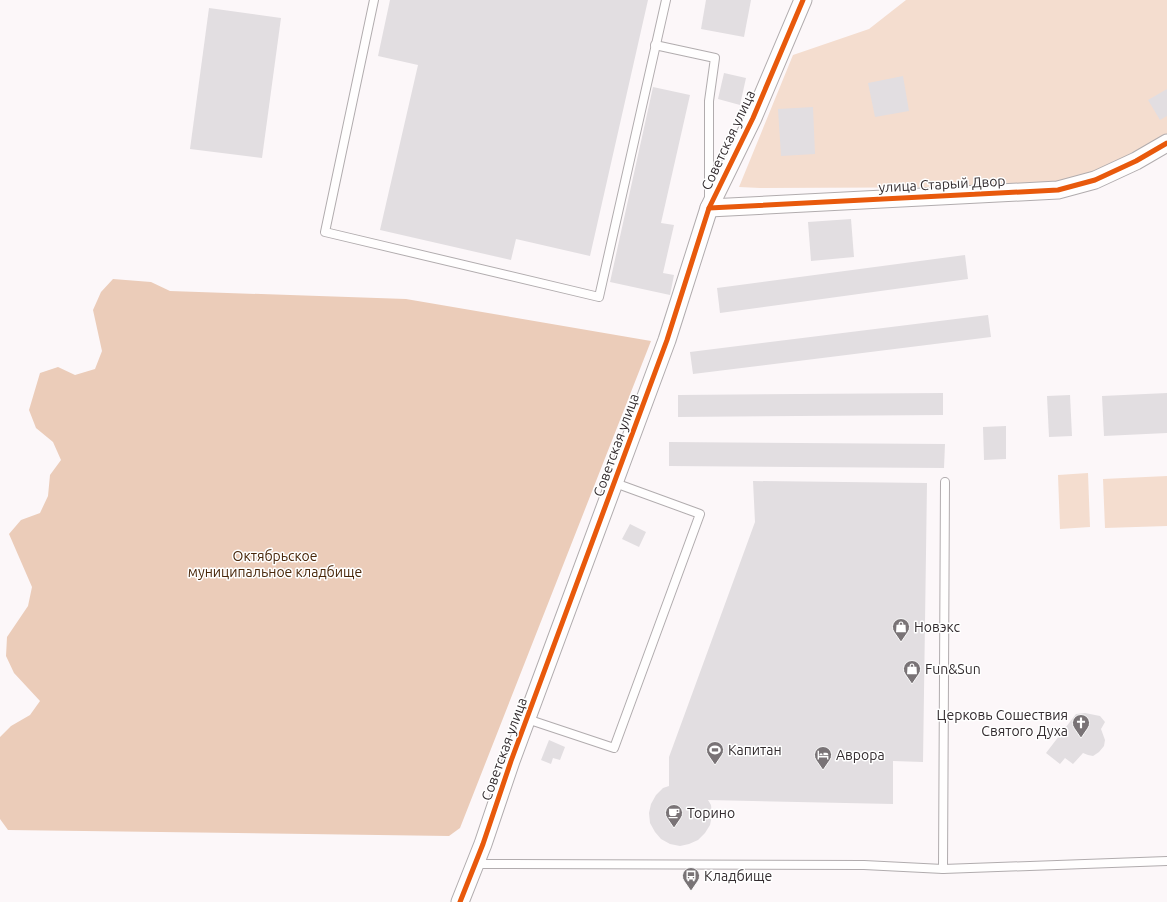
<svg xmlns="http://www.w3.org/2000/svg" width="1167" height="902" viewBox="0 0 1167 902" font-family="Ubuntu,sans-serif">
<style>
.green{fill:#f4ddcf}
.forest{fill:#ebccb9}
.building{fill:#e2dee1}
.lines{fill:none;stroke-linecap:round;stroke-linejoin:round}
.service-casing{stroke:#b1acae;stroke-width:10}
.minor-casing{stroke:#b1acae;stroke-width:19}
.service{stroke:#fffefe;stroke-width:8}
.minor{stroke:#fffefe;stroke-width:17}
.cycleway-casing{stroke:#fff;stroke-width:8}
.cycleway{stroke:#e8590c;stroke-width:5}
.labels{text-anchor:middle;stroke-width:3;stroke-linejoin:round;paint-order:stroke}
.street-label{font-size:14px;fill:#332c2f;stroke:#fff}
.park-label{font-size:14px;fill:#482609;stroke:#fff}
.poi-label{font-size:14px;fill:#332c2f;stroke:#fff;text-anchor:start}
</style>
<rect width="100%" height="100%" fill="#fcf7f9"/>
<g class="green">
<polygon points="906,0 1167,0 1167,142 1112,175 1052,187 760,188 739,187 793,55 869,29"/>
<polygon points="1088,473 1090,527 1060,529 1058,475"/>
<polygon points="1167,476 1167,526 1105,528 1103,479"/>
</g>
<polygon class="forest" points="113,279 151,282 170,291 406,299 651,341 460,828 449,836 8,830 0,819 0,737 11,726 30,715 40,701 14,673 6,656 7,637 28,606 32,587 9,534 21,520 40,513 48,496 50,475 61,460 53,442 36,428 29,410 40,373 58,367 75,375 95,369 102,351 93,310 101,292"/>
<g class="building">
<polygon points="390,0 648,0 590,256 516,239 511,260 380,230 418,65 378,56"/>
<polygon points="706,0 751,0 744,37 701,29"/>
<polygon points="209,8 281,18 262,158 190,149"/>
<polygon points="724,73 746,78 740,105 718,99"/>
<polygon points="903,76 909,111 875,117 868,83"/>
<polygon points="653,87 690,95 661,223 674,225 663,273 674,275 670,295 610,282"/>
<polygon points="1167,89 1167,116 1160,120 1148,100"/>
<polygon points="813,107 815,154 781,156 778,109"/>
<polygon points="851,219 854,257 811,261 808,222"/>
<polygon points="965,255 968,279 720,313 717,288"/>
<polygon points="988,315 991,337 693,374 690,352"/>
<polygon points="943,393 943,415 678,417 678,395"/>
<polygon points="1167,393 1167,433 1104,436 1102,396"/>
<polygon points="1070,395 1072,436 1049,437 1047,396"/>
<polygon points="1006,426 1006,459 984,460 983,427"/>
<polygon points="669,442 945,444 944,468 669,466"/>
<polygon points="753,481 927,483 923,762 893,761 893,804 708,800 711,805 712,815 710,825 705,833 698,840 689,844 680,846 670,844 661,839 655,832 650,823 649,813 651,804 656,795 663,788 669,786 669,757 755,522"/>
<polygon points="630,524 646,532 639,547 622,539"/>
<polygon points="1085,713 1100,716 1105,722 1101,729 1105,740 1104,746 1099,752 1093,756 1088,755 1083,753 1073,764 1065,758 1060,764 1046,753 1076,714"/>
<polygon points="549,740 565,747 560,760 553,758 551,764 541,760"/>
</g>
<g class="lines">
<defs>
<g id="service">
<polyline points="374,0 325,232 599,297 666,0"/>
<polyline points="655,45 715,58 709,101 709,200"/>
<polyline points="527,719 614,748 700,514 615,483"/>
<polyline points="475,864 864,865 943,869 1167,861"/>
<polyline points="943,869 945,482"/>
</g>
<g id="minor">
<polyline points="709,208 1058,190 1095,180 1136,161 1167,143"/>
<polyline points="460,902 483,844 511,761 667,340 709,208 753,118 803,0"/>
</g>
</defs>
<use href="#service" class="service-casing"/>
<use href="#minor" class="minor-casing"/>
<use href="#service" class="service"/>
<use href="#minor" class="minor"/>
<defs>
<g id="cycleway">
<polyline points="709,208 1058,190 1095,180 1136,161 1167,143"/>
<polyline points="460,902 483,844 511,761 667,340 709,208 753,118 803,0"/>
</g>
</defs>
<use href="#cycleway" class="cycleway-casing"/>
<use href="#cycleway" class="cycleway"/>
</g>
<defs>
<symbol id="shop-pin" viewBox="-11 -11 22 30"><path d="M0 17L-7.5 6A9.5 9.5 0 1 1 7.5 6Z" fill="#797376" stroke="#fff"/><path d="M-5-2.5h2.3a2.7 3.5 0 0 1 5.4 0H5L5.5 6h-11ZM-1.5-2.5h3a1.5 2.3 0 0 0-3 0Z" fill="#fff"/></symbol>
<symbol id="church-pin" viewBox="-11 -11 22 30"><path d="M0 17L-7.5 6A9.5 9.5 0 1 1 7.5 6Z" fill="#797376" stroke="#fff"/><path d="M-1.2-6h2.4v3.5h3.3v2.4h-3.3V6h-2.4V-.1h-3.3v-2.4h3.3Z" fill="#fff"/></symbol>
<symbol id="stadium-pin" viewBox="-11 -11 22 30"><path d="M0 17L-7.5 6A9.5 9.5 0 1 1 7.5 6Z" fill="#797376" stroke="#fff"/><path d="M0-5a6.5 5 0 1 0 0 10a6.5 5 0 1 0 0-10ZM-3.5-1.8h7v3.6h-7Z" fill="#fff"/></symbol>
<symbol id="hotel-pin" viewBox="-11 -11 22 30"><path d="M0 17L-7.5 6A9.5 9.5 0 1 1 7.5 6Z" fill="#797376" stroke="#fff"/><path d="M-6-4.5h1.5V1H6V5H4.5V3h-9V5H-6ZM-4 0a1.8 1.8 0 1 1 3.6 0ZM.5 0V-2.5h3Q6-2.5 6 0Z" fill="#fff"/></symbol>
<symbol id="cafe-pin" viewBox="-11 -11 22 30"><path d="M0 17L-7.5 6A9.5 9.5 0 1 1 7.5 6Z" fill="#797376" stroke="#fff"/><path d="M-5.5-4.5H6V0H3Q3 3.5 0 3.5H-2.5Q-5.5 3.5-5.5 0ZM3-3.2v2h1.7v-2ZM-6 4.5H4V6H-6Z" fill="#fff"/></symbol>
<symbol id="bus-pin" viewBox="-11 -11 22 30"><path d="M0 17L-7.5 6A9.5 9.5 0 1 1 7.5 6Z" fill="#797376" stroke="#fff"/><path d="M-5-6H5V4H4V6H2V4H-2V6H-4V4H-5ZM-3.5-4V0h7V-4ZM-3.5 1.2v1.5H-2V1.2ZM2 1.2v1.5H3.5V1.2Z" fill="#fff"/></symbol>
</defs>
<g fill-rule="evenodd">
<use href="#shop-pin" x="891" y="617" width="20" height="27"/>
<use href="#shop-pin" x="902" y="659" width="20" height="27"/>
<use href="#church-pin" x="1071" y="713" width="20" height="27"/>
<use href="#stadium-pin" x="705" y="740" width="20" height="27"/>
<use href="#hotel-pin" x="813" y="745" width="20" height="27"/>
<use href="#cafe-pin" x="664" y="803" width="20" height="27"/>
<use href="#bus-pin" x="681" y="866" width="20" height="27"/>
</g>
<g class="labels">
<g class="street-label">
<text transform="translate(728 140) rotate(-65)" y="5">Советская улица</text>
<text transform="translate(942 184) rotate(-3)" y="5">улица Старый Двор</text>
<text transform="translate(616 445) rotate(-70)" y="5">Советская улица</text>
<text transform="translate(504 749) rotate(-70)" y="5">Советская улица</text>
</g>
<g class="park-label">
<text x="275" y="561">Октябрьское<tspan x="275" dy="16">муниципальное кладбище</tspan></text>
</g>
<g class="poi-label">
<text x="914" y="632">Новэкс</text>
<text x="925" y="674">Fun&amp;Sun</text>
<text x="1068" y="720" text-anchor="end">Церковь Сошествия<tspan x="1068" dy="16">Святого Духа</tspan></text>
<text x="728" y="755">Капитан</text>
<text x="836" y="760">Аврора</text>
<text x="687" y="818">Торино</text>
<text x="704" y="881">Кладбище</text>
</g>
</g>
</svg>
